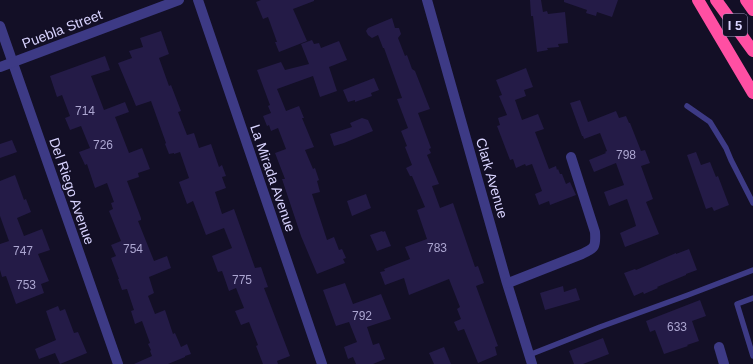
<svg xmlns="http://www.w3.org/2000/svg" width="753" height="364" viewBox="0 0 753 364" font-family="Helvetica,sans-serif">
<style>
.building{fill:#241b47}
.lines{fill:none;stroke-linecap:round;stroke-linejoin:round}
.lane{stroke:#3d3a85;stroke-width:5.5}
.street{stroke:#3d3a85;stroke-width:10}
.highway{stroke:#ff4fa3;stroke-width:12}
.labels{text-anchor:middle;stroke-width:3;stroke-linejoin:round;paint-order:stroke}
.number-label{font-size:12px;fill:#aca6d1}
.shield{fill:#130f26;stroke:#9e99be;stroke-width:1}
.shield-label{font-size:13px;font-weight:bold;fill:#d9d4ff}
.street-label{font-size:14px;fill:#d9d4ff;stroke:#130f26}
</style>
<rect width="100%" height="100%" fill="#130f26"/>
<g class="building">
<polygon points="261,0 314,0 314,1 293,9 307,41 279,52 275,42 277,42 268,17 263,19 256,2"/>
<polygon points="530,0 541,0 543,12 547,11 548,14 565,12 568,43 558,44 559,47 547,48 548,50 537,52 533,16 531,16"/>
<polygon points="564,0 618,0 612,17 597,12 596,16 586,13 587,10 564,2"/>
<polygon points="392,18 395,28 399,28 401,34 398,38 405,56 407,55 412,69 415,71 430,109 418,113 431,148 429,149 431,153 427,155 439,184 432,186 440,208 453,203 475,267 478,266 484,283 476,286 498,346 495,347 497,355 478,363 464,329 458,331 454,322 461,319 457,309 460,307 449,279 409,295 404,278 385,285 380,272 385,271 384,269 410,259 405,247 427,239 417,210 425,207 412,176 410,176 406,168 412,165 405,147 407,146 401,131 408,128 397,99 402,98 384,48 383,48 378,35 372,38 368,35 366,31 368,28"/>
<polygon points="161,31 169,54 159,58 169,86 171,85 181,111 178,112 187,135 194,133 199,148 211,144 219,167 222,165 226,176 222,177 226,188 215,192 222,214 234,209 255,268 261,267 268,287 264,288 290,356 277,361 278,364 263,364 256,346 258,345 249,322 241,325 235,311 244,308 236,288 229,291 222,271 218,272 212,256 232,248 224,228 206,235 193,201 187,204 179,182 189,178 180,152 174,154 174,153 169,154 165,144 166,143 151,101 136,106 118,63 132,58 129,51 143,47 140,38"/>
<polygon points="312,40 314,44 319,43 321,48 339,41 347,60 329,67 337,91 320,97 313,76 277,89 286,111 299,106 304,118 302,118 314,147 305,150 313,169 315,168 319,180 317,181 320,192 312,194 327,240 334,237 339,250 342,249 346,258 343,259 345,263 317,274 301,236 282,179 285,179 275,153 286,149 278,128 271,131 269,125 267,126 263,116 271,113 268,106 270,105 257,70 281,62 285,70 309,64 301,44"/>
<polygon points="105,56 110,70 91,76 104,110 125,102 129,112 115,117 129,153 142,148 150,169 138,173 139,177 127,181 141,218 141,220 138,221 154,261 167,256 171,268 149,277 154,293 148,296 155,314 165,310 173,334 175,333 181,347 187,344 191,354 185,356 185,357 168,364 134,364 152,356 150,351 151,350 148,344 150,343 142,321 135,324 131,311 134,310 127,289 122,290 118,279 119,279 111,258 116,256 111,245 121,241 109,211 113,209 111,203 114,202 107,183 95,188 87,164 85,165 79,152 90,148 81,126 70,130 65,118 70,116 62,95 57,97 50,76"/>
<polygon points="526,68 533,87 524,90 526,96 515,100 522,120 538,114 544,129 535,132 549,169 556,166 557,170 558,169 560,174 562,174 566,184 570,182 576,195 550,205 549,201 539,205 535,194 542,191 532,164 526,166 525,164 516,168 513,159 510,160 497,126 500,125 498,118 507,115 499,96 502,95 496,80"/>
<polygon points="374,78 379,90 371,93 372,96 355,102 355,100 348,102 343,90"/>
<polygon points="580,100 588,122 616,111 619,118 626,116 629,123 630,123 641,151 645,150 650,163 641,166 653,199 646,202 659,234 625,247 620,233 636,226 634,219 627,199 609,206 604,192 624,185 616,163 594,172 589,160 606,153 605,152 607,151 600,133 584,139 583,136 582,136 570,103"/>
<polygon points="362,118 368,120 373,131 344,143 334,146 330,134 352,127 350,123"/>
<polygon points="12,140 17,152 0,158 0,144"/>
<polygon points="696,152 701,165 710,162 716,177 718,176 729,205 714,211 712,207 706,209 687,155"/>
<polygon points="15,175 24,200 26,199 31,212 17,218 24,236 42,229 50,250 38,254 49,281 41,284 44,293 16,304 6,276 2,277 0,270 0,244 9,241 0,216 0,181"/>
<polygon points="366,194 371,208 352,216 347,201"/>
<polygon points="382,231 383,232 385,231 391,246 377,251 370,235"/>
<polygon points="689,249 697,270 686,274 686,275 657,287 658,288 644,294 643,292 634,296 624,273 635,269 636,270 676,253 676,254"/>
<polygon points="345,283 353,304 381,294 391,319 367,327 373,345 379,343 385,359 373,364 356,364 353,357 348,359 344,347 357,342 349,322 336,326 323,290"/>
<polygon points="563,286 564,292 576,288 580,300 545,310 540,293"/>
<polygon points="700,300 706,316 692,321 699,341 687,345 688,346 664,354 655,330 650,332 646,321"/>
<polygon points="58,306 60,311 65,309 74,333 78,332 87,353 60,364 55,353 39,359 35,349 56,340 46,311"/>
<polygon points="603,338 609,354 583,364 574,364 569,351"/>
<polygon points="444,347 451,364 434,364 429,353"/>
</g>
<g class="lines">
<g class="lane">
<polyline points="687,106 710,122 726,148 731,160 753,203"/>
<polyline points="753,298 737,304 753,356"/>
<polyline points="529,355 600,327 688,295 753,270"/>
</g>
<g class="street">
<polyline points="198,0 322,364"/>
<polyline points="427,0 506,280 532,364"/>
<polyline points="0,26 118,364"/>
<polyline points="0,67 179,0"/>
<path d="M508 283 582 254C595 248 596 247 595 232L571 157"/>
<polyline points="719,347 724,364"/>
</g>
<g class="highway">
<polyline points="698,0 753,93"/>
<polyline points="716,0 753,51"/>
<polyline points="746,0 753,10"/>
</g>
</g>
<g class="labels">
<g class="number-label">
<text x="85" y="115">714</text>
<text x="103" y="149">726</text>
<text x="626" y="159">798</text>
<text x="437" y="252">783</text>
<text x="133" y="253">754</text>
<text x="23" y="255">747</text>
<text x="242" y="284">775</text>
<text x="26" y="289">753</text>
<text x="362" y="320">792</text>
<text x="677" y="331">633</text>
</g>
<rect class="shield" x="723" y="14" width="24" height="22" rx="3"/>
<g class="shield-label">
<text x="735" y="30">I 5</text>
</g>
<g class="street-label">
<text transform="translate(62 29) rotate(-21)" y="5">Puebla Street</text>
<text transform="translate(273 178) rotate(71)" y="5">La Mirada Avenue</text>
<text transform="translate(492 178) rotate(74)" y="5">Clark Avenue</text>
<text transform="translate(72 191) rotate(71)" y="5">Del Riego Avenue</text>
</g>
</g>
</svg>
